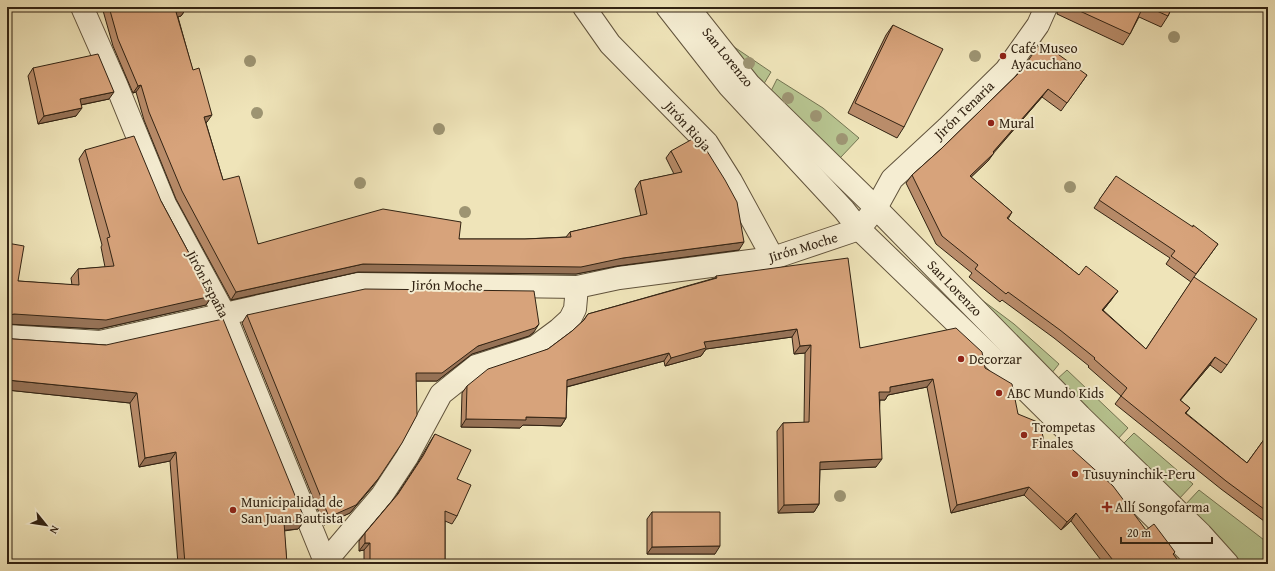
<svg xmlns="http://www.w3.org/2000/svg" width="1275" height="571" viewBox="0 0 1275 571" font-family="'Gentium Book Plus',serif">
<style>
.green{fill:#b7c490;stroke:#747452}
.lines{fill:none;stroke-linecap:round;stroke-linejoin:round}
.minor-casing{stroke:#61533c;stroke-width:24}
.tertiary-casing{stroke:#61533c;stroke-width:24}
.minor{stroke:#f5edd2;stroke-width:22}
.tertiary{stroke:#f5edd2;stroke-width:22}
.tree{fill:#9d9472}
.wall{fill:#b98c6a;stroke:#322313}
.shaded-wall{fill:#967256;stroke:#322313}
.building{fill:#d7a37b;stroke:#322313}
.poi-dot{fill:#8f2418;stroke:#f5edd2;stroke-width:1.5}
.labels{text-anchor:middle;stroke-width:4;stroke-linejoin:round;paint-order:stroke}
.poi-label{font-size:14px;fill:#322313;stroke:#f5edd2;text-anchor:start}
.street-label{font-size:14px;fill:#322313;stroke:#f5edd2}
</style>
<rect width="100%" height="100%" fill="#efe4b9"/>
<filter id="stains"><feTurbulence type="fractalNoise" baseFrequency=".005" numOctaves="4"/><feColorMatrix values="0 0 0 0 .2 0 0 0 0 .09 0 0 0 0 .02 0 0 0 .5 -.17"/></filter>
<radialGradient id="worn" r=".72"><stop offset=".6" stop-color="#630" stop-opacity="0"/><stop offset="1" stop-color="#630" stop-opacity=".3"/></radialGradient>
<g class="green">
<polygon points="715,34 771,72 762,87"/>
<polygon points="777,79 823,108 859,138 840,158 770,93"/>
<polygon points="982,300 1014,324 1059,364 1051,374 981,301"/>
<polygon points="1067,370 1128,428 1116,441 1056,380"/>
<polygon points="1134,433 1193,484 1178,500 1121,446"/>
<polygon points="1199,490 1268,543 1268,556 1261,564 1237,564 1184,506"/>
</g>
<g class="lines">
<defs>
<g id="minor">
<polyline points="82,7 116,84 165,204 224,313 326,564"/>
<polyline points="584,7 610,44 707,143 731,181 773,258"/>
<polyline points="7,336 100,342 358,284 577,287 619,278 773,258 859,229 876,208 892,179 947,128 1006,70 1038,25 1046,7"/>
<polyline points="326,561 382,495 407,457 441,394 476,366 535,347 558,330 570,319 575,309 577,287"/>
</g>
<g id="tertiary">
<polyline points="667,7 729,86 844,210 859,229 1029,393 1201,564"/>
<polyline points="688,7 749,84 876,208 1080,416 1201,534 1228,564"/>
</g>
</defs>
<use href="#minor" class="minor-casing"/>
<use href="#tertiary" class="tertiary-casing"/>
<use href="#minor" class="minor"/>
<use href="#tertiary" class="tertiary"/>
</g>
<g class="tree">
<circle cx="1174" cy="37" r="6"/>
<circle cx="975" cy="56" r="6"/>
<circle cx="250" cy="61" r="6"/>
<circle cx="749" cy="63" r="6"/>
<circle cx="788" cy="98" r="6"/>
<circle cx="257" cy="113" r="6"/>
<circle cx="816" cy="116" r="6"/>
<circle cx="439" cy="129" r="6"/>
<circle cx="842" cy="139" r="6"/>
<circle cx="360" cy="183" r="6"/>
<circle cx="1070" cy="187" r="6"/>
<circle cx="465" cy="212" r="6"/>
<circle cx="840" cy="496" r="6"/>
</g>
<g class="wall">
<polygon points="102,7 186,7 186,9 181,16 178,17 207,122 206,123 223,180 258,244 459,239 525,239 566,237 570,232 641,216 635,189 640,181 674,174 666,158 671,151 739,250 617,266 576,274 358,272 231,300 176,199 144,120 136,92 133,93 113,46"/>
<polygon points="1058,7 1172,7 1168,16 1161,27 1139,17 1130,34 1123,45 1057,14"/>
<polygon points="893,25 904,127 897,138 848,113 886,35"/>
<polygon points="33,68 109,99 81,105 76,116 38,124 28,76"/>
<polygon points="1021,71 1087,75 1061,111 1042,97 993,153 988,161 971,177 1012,212 1008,219 1079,275 1112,299 1103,310 1146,349 1191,282 1166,264 1170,258 1094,208 1111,183 1218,244 1194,277 1227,365 1221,373 1210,365 1180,400 1190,408 1186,413 1247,463 1268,434 1268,524 1221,489 1115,404 1121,396 1088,367 1089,366 1054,338 1002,300 1000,302 969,277 972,273 936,244 906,183 912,175 941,149"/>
<polygon points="85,150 161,201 212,296 206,305 99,329 7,324 7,243 18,281 72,285 71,278 78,269 105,267 101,247 102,245 79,159"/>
<polygon points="716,276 860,348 985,368 1018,414 1045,446 1146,530 1175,552 1173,554 1181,564 1104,564 1071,521 1061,530 1024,495 951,513 927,387 888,395 885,400 880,400 876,467 820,469 819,504 814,512 778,513 777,431 783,423 804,423 805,353 794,354 792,337 706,349 701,356 665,366 664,361 567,387 566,418 561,426 523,425 520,428 461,427 462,393 467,386 548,349 572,331 583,321 588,314 715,278"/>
<polygon points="247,315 534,332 529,336 472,354 437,381 416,381 378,479 372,487 350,513 324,525 242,323"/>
<polygon points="7,337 13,339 106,345 305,520 298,529 284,531 287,564 178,564 170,461 139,467 130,403 7,390"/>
<polygon points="435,434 457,479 457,516 452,524 445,521 445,564 364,564 364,550 359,551 359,541 365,533 396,496 417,464 430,442"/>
<polygon points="652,512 715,554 647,554 647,519"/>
</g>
<g class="shaded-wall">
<polygon points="186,9 181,16 171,19 176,12"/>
<polygon points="141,85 136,92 133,93 138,86"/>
<polygon points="1048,89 1042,97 992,155 994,153 988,161 964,184 970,176 993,152"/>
<polygon points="114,92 109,99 75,106 80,99"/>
<polygon points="82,108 76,116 38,124 44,116"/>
<polygon points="212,115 207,122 199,125 204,117"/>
<polygon points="744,242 739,250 617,266 576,274 358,272 231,300 236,292 363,264 623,258"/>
<polygon points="1118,291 1112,299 1097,318 1102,310"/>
<polygon points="212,296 206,305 99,329 7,324 7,316 14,314"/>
<polygon points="539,324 534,332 529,336 472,354 437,381 410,381 416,373 478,346"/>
<polygon points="797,329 792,337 706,349 701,356 665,366 671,358 704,342"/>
<polygon points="811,345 805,353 794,354 800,346"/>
<polygon points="669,353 664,361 562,388 567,380"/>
<polygon points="1215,357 1210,365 1174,408 1180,400"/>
<polygon points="933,379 927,387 888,395 885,400 874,400 879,392 890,387"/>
<polygon points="7,380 137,393 130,403 7,390"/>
<polygon points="526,417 566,418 561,426 523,425 520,428 461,427 466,419"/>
<polygon points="176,452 170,461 139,467 145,458"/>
<polygon points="882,459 876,467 814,470 820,462"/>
<polygon points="378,479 372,487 350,513 324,525 329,517"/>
<polygon points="1029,487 1024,495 951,513 957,505"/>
<polygon points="819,504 814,512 778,513 784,505"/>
<polygon points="1076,513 1071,521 1061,530 1067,522"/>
<polygon points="305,520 298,529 277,531 284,522"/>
<polygon points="365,543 370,543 364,550 359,551"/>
<polygon points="720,546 715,554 647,554 652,547"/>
</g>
<g class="building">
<polygon points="109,7 186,7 186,9 176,12 193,70 199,68 212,115 204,117 223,180 239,176 258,244 383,209 461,222 459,239 525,239 571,237 570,232 647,214 640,181 682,172 671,151 696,137 702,143 725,180 737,202 744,242 623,258 581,267 363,264 236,292 182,191 149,112 141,85 138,86 118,39"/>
<polygon points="1071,7 1143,7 1130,34"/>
<polygon points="1148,7 1172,7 1168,16"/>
<polygon points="893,25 943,49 904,127 855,103"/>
<polygon points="1041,42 1087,75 1067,103 1048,89 993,152 994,153 970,176 1012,212 1007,218 1079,275 1086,266 1118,291 1102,310 1146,349 1194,277 1257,319 1227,365 1215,357 1180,400 1190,408 1185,413 1247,463 1268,434 1268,512 1226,481 1121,396 1127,388 1094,359 1095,358 1060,330 1008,292 1006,294 975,269 978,265 942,236 912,175 941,149 1021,71"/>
<polygon points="98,54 114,92 80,99 82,108 44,116 33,68"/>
<polygon points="134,136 161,201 212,296 106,320 14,314 7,316 7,243 24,246 18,281 79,285 78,269 114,266 107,238 110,237 85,150"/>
<polygon points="1116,176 1193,227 1193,225 1218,244 1196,274 1171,256 1175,251 1099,200"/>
<polygon points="848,258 860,348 956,328 982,352 985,368 1012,384 1018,414 1040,423 1045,446 1063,441 1113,486 1146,530 1154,524 1175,552 1173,554 1181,564 1116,564 1076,513 1067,522 1029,487 957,505 933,379 890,387 890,392 879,392 882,459 820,462 819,504 784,505 783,423 809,422 811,345 800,346 797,329 704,342 706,348 671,358 669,353 567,380 566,418 526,417 526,420 466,419 467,386 488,369 548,349 572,331 584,320 588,314 717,278 716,276"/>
<polygon points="365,289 534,291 539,324 535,328 478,346 442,373 416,373 417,415 402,443 378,479 356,505 329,517 247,315"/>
<polygon points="223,319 305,520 284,522 287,564 185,564 176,452 145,458 137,393 7,380 7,337 13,339 106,345"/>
<polygon points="435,434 471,450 457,479 471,485 457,516 445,511 445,564 370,564 370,543 365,543 365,533 398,494 423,456"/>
<polygon points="652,512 720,512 720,546 652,547"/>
</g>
<g class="poi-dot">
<circle cx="1003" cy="56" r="4"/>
<circle cx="991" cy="123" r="4"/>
<circle cx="961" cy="359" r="4"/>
<circle cx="999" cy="393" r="4"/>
<circle cx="1024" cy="435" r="4"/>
<circle cx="1075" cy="474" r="4"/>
<path d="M1105 501h4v4h4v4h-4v4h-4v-4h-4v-4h4z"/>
<circle cx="233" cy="510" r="4"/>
</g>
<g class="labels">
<g class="poi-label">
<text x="1011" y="53">Café Museo<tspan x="1011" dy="16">Ayacuchano</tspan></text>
<text x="999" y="128">Mural</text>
<text x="969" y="364">Decorzar</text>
<text x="1007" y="398">ABC Mundo Kids</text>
<text x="1032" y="432">Trompetas<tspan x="1032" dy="16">Finales</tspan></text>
<text x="1083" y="479">Tusuyninchik-Peru</text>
<text x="241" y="507">Municipalidad de<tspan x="241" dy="16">San Juan Bautista</tspan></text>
<text x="1115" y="512">Allí Songofarma</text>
</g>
<g class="street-label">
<text transform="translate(728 57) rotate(51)" y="5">San Lorenzo</text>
<text transform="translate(964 110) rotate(-44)" y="5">Jirón Tenaria</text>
<text transform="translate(688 126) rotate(48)" y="5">Jirón Rioja</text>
<text transform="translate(803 247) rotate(-17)" y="5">Jirón Moche</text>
<text transform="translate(208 284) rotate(62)" y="5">Jirón España</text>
<text transform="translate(447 285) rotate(1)" y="5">Jirón Moche</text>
<text transform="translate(955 288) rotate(46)" y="5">San Lorenzo</text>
</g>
</g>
<rect width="1275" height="571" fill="none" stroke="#efe4b9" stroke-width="24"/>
<rect x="8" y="8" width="1259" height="555" fill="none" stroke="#322313" stroke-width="2"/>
<rect x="12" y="12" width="1251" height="547" fill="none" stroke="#322313"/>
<g transform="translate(46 525) rotate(120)" stroke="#f5edd2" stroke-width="3" paint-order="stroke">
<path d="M0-3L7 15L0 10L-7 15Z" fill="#322313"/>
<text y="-6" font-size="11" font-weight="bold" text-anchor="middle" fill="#322313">N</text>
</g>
<path d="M1121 537v6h91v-6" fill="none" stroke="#322313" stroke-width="2"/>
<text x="1127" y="537" font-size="12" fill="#322313" stroke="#f5edd2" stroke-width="3" paint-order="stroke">20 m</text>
<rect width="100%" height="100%" filter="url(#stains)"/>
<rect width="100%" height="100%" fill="url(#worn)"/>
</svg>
